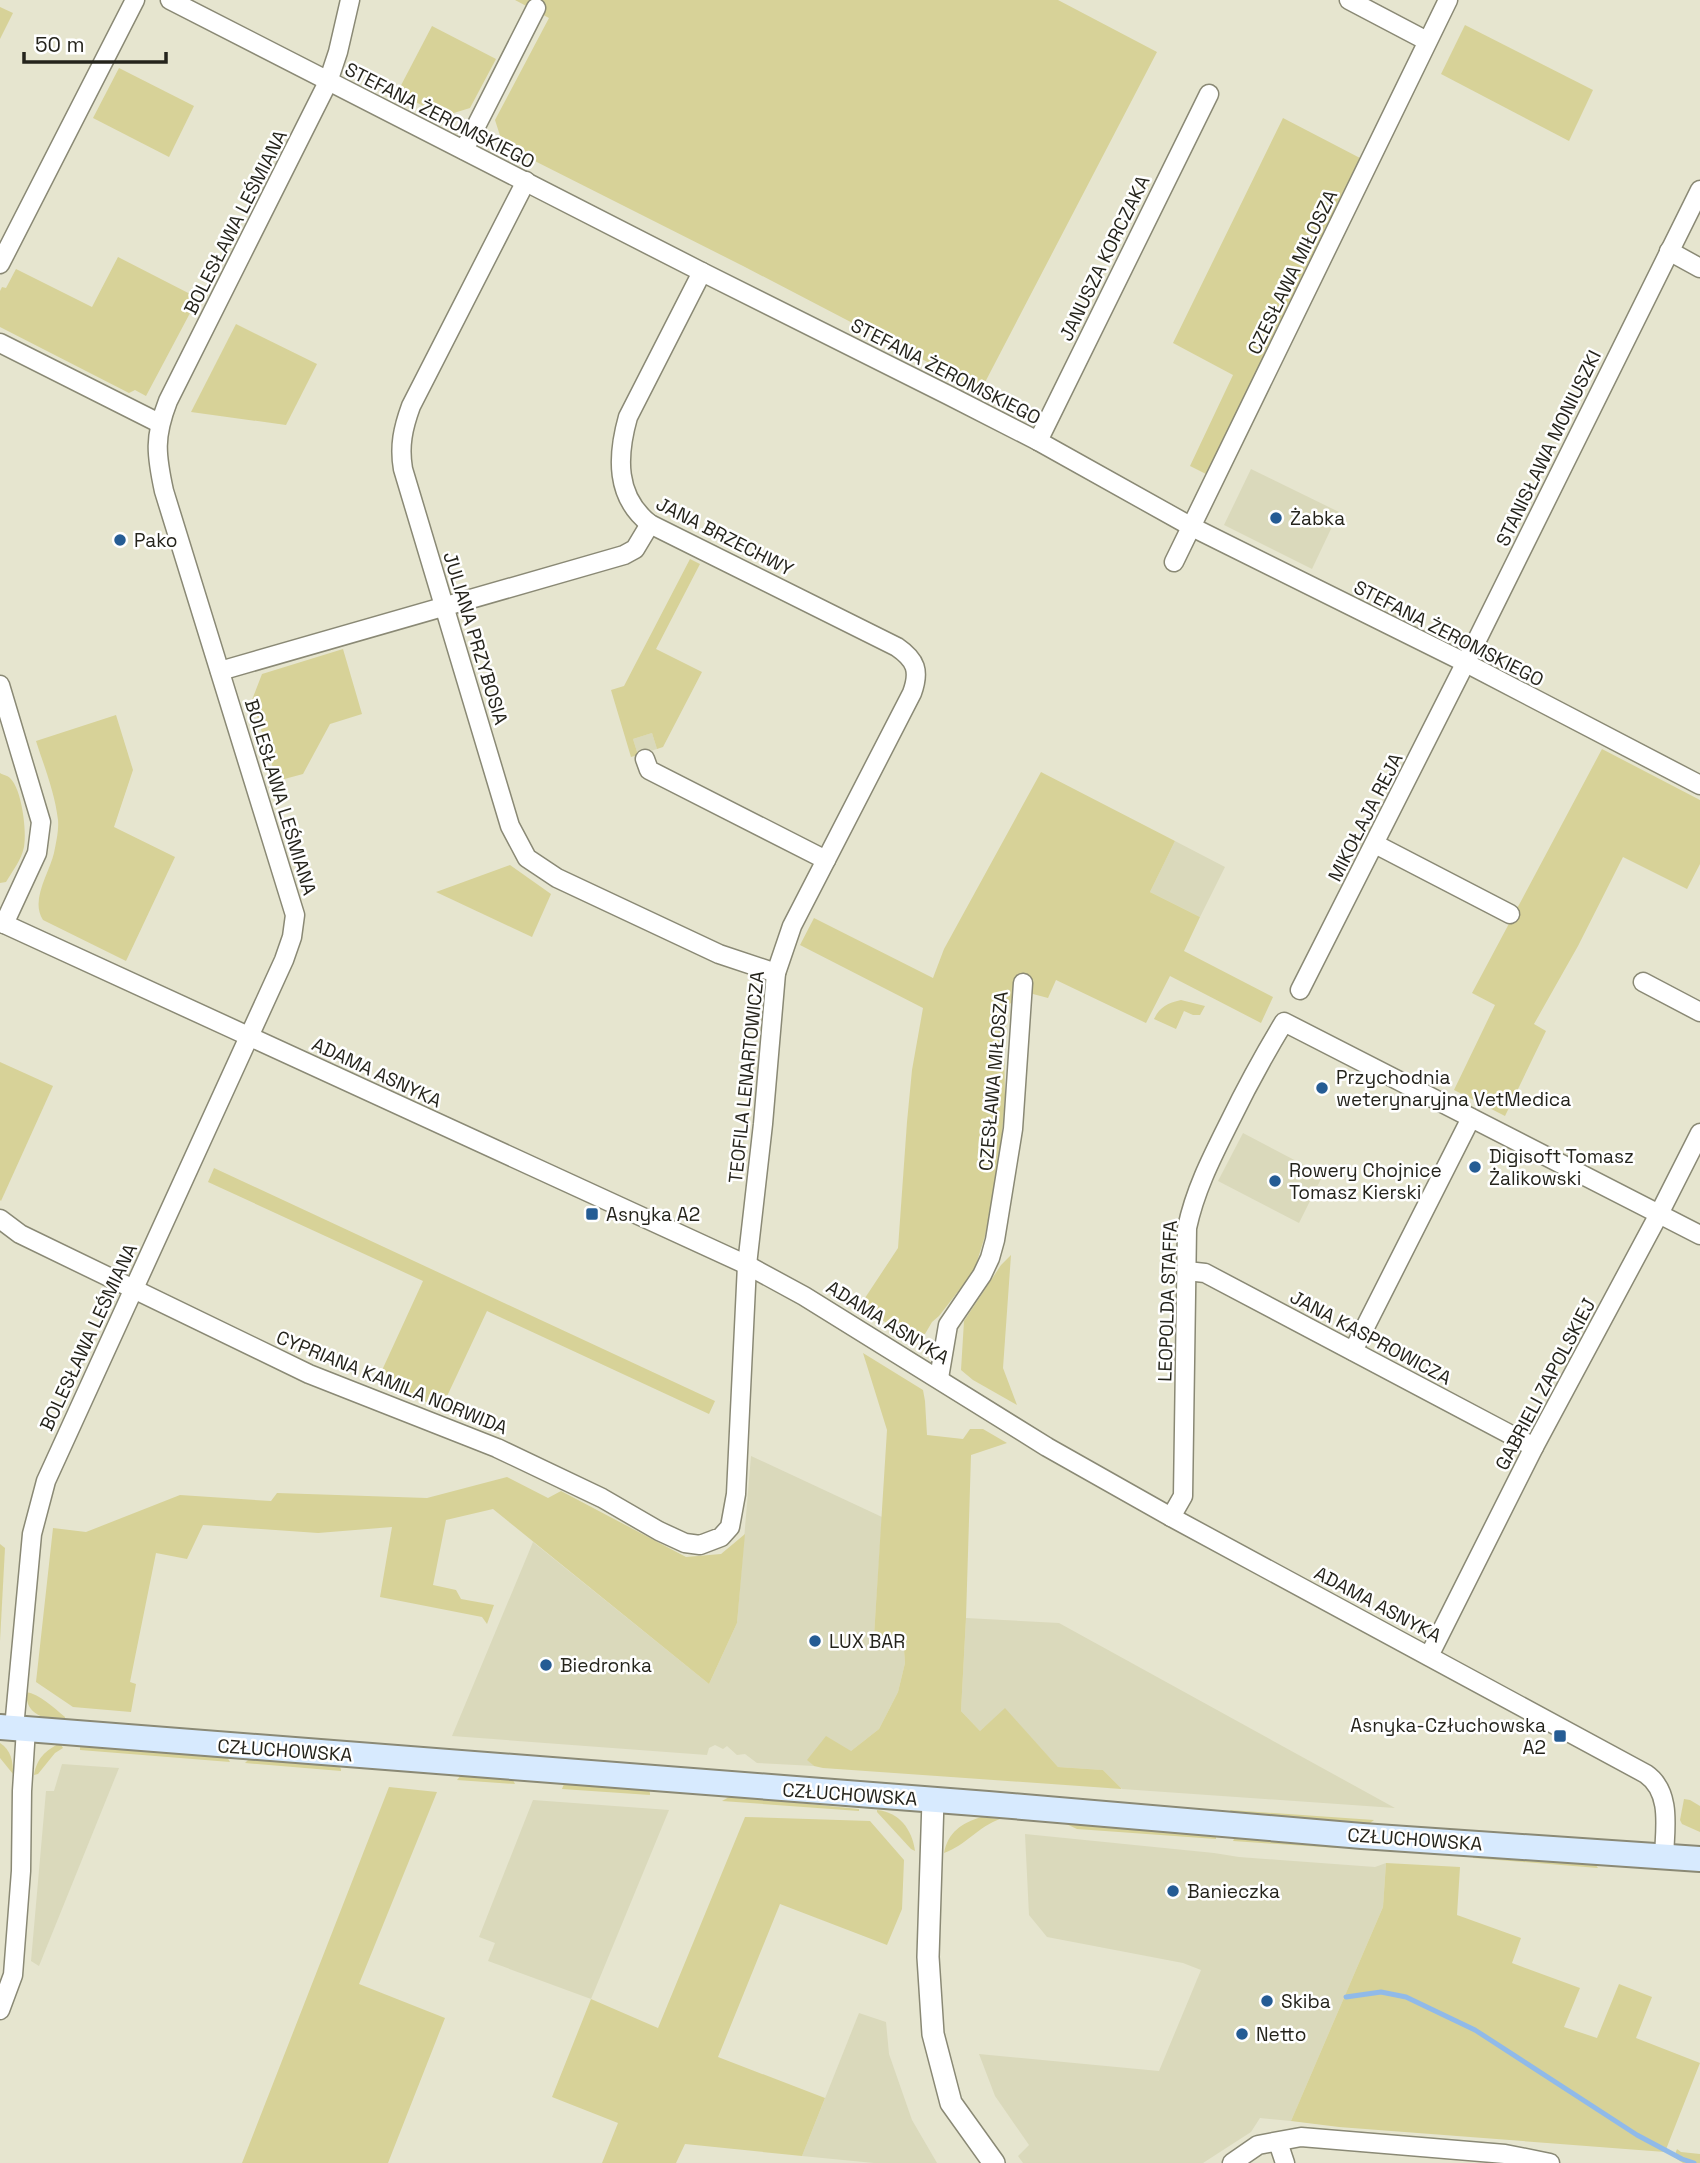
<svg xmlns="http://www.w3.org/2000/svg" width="1700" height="2163" viewBox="0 0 1700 2163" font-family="'Space Grotesk',sans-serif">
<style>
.built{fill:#dad9bb}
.green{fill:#d7d298}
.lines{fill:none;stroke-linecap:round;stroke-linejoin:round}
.stream{stroke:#90bae9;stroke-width:5}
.minor-casing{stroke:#8a8975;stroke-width:21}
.tertiary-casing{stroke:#8a8975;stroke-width:24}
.secondary-casing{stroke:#8a8975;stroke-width:28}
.minor{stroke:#fff;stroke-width:18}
.tertiary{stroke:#fff;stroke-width:21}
.secondary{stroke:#d7eafe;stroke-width:24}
.poi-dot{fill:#255c94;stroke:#fff;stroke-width:2.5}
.labels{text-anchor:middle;stroke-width:5;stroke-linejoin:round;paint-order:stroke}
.street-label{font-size:19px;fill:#25241c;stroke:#fff}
.poi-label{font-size:19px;fill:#25241c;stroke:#fff;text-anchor:start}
</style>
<rect width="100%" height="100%" fill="#e6e5cf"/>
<g class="built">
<polygon points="1251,469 1339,512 1312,569 1224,525"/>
<polygon points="652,733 657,749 638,755 633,739"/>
<polygon points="1175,841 1225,867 1200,917 1150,892"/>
<polygon points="1243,1133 1323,1175 1299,1223 1218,1181"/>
<polygon points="751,1456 882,1517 874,1635 903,1636 905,1663 898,1692 879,1729 851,1751 808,1760 814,1766 757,1763 745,1754 737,1755 727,1746 723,1749 715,1745 709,1748 707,1755 452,1736 533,1542 709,1684 737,1623"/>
<polygon points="966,1618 1059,1623 1395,1808 1122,1789 1103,1770 1058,1767 1005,1709 980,1731 961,1711"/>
<polygon points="62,1764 119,1768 39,1966 31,1961 46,1791 54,1791"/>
<polygon points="533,1800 669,1810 591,1999 488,1961 495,1943 479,1937"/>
<polygon points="1025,1834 1214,1853 1239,1857 1375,1867 1386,1863 1383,1907 1291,2121 1260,2118 1251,2132 1203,2163 1023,2163 1018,2156 1029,2145 995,2096 979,2054 1159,2071 1201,1970 1183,1963 1047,1937 1029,1915"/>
<polygon points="859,2013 886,2022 889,2054 912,2120 937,2163 874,2163 802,2156"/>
</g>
<g class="green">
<polygon points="515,0 1058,0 1157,52 981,390 745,267 503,145 495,120 549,18"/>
<polygon points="0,7 13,13 0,39"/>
<polygon points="1465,25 1593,90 1569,141 1441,74"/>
<polygon points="432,26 496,59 470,108 444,116 397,93"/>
<polygon points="119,68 194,106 169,157 93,118"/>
<polygon points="1283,118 1360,158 1206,474 1190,466 1233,375 1173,343"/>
<polygon points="118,257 198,298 146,396 135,390 129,393 0,327 0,291 2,287 6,288 16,269 92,307"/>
<polygon points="236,324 317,364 286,425 191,412"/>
<polygon points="690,559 700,564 656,649 702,672 663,747 657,749 652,733 633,739 638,755 631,757 611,690 624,686"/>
<polygon points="343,649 362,714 330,724 303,774 277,781 252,700 262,674"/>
<path d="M116 715 133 770 114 827 175 857 126 961 43 920C30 900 49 874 54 853 56 843 59 830 58 820 55 793 44 766 36 741Z"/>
<polygon points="1602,749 1700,800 1700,864 1687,889 1623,857 1578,946 1534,1024 1546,1031 1505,1116 1454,1090 1495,1005 1472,993"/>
<polygon points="1041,772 1175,841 1150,892 1200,917 1184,951 1273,997 1261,1023 1170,976 1146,1023 1056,980 1048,998 1033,994 1009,1004 1004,1042 1005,1097 1000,1157 985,1236 974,1271 939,1316 932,1322 925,1334 911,1338 867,1311 863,1301 898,1248 907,1122 912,1070 923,1008 800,945 814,918 933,978 944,949"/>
<path d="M0 773C3 775 7 775 10 778 22 789 27 832 24 847 21 861 13 870 6 882L0 883Z"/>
<polygon points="510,865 551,894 532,937 436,892"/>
<path d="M1181 1000 1205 1006 1200 1015H1193L1184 1011 1176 1029 1154 1019C1160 1007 1167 1003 1181 1000Z"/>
<polygon points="0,1062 53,1086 1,1201 0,1200"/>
<polygon points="214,1168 715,1401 709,1414 487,1311 441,1409 378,1379 423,1281 208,1182"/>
<polygon points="1011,1255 1003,1368 1017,1405 973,1380 961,1370 964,1321 1001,1265"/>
<polygon points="863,1353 923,1390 925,1401 927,1435 963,1439 970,1429 983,1429 1007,1443 971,1455 966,1618 961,1711 980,1731 1005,1708 1058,1767 1103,1770 1122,1789 823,1768 814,1766 807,1760 826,1736 851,1751 879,1729 898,1692 905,1663 903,1636 874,1636 887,1430"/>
<polygon points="507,1477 548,1498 561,1491 686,1557 721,1554 745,1534 737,1623 709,1684 493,1509 446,1520 433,1585 456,1590 461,1599 494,1605 487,1624 482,1617 380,1597 392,1527 318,1533 203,1525 187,1559 156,1553 130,1682 136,1684 131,1712 73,1707 36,1682 53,1528 86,1532 180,1495 271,1501 277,1493 427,1498"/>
<polygon points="0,1544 5,1548 0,1641"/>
<path d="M26 1692C40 1694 54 1708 65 1717V1721C45 1719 26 1716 26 1692Z"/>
<path d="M0 1743C11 1750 13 1761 13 1774L0 1758Z"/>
<path d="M60 1743 63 1748 55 1753 38 1774 34 1775C37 1758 45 1751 60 1743Z"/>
<polygon points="80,1746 227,1757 230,1762 80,1750"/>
<polygon points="249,1759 339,1766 341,1769 341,1771 245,1763"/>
<polygon points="461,1775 513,1780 515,1784 457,1780"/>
<polygon points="564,1784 649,1790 650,1793 650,1795 562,1789"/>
<polygon points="389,1787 437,1792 359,1984 445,2018 388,2163 242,2163"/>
<polygon points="731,1796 859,1809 859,1811 722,1801"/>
<polygon points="1684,1799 1690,1800 1700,1806 1700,1832 1682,1824 1680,1820"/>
<path d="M877 1810C899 1812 912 1829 915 1851L911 1849 877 1812Z"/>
<polygon points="1230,1810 1374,1820 1370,1823 1231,1812"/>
<polygon points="745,1817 870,1821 904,1860 902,1909 887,1945 780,1904 718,2057 825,2098 802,2156 685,2144 676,2163 602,2163 618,2123 552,2097 591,1999 658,2028"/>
<path d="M981 1817 1000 1819C979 1826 965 1846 944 1853 948 1832 962 1823 981 1817Z"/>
<polygon points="1064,1823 1213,1834 1216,1837 1216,1839 1077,1829"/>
<polygon points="1235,1837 1330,1843 1337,1848 1233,1841"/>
<polygon points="1473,1855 1595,1864 1598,1868 1473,1858"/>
<polygon points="1386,1863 1460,1867 1457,1915 1521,1938 1512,1963 1580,1988 1564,2027 1597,2038 1619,1984 1652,1997 1636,2038 1700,2063 1665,2152 1339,2127 1291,2121 1383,1907"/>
<polygon points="1677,2149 1681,2152 1700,2154 1700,2163 1683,2163 1674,2157"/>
</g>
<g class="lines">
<polyline class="stream" points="1346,1997 1381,1992 1406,1997 1475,2030 1637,2135 1682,2159 1694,2163"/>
<defs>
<g id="minor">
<polyline points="170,0 702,272 948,395 1038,441 1192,527 1466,663 1700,785"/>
<polyline points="1349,0 1427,41"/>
<polyline points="464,150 536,8"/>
<path d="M526 181 411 406C403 428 399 446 403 469L510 826 527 858 557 878 719 954 776 973"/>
<polyline points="1669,251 1700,268"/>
<polyline points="0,264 135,0"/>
<polyline points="0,343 159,423"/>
<polyline points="1038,441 1209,94"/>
<polyline points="1174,562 1448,0"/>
<polyline points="220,671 624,555 635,549 650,524"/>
<polyline points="0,685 41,822 37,853 4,924"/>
<polyline points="645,759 649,770 826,860"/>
<polyline points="1375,844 1510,914"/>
<path d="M0 922 747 1265 804 1296 1047 1447 1171 1517 1646 1774C1672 1792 1665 1829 1664 1856"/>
<polyline points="1643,982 1700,1012"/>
<polyline points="1300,990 1473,648 1700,190"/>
<path d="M0 1219 20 1234 309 1374 497 1448 602 1498 659 1531 685 1543 700 1545 721 1537 730 1527 736 1494 747 1265 763 1124 776 973 792 926 912 693C920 671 916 660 897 647L650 524C615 497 617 456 628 417L702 272"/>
<polyline points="1187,1271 1205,1273 1534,1447"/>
<polyline points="1353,1351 1471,1118"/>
<polyline points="939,1378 948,1325 982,1275 990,1258 995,1240 1013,1129 1023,983"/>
<path d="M1171 1517 1183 1496 1187 1228C1195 1190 1212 1157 1229 1123 1246 1088 1264 1055 1284 1022L1700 1235"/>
<polyline points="1429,1656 1534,1447 1659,1214 1700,1133"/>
<path d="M14 1728 32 1534 46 1481 284 960 292 937 295 915 164 491C156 454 154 437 168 401L328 82 338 52 350 0"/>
<polyline points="0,2010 13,1975 21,1871 22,1791 26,1729"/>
<polyline points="1278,2142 1285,2163"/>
<polyline points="1232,2163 1258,2145 1301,2137 1505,2154 1550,2163"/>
</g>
<polyline id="tertiary" points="933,1800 928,1957 933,2034 951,2103 994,2163"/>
<polyline id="secondary" points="0,1727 988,1804 1362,1836 1700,1859"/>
</defs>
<use href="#minor" class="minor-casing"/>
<use href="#tertiary" class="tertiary-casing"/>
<use href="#secondary" class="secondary-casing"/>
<use href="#minor" class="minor"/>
<use href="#tertiary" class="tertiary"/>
<use href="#secondary" class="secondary"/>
</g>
<g class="poi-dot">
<circle cx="1276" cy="518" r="7"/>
<circle cx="120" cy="540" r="7"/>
<circle cx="1322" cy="1088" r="7"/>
<circle cx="1475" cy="1167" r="7"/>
<circle cx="1275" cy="1181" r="7"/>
<rect x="585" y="1207" width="14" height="14" rx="3.5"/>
<circle cx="815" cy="1641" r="7"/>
<circle cx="546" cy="1665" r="7"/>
<rect x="1553" y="1729" width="14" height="14" rx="3.5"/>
<circle cx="1173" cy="1891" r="7"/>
<circle cx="1267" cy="2001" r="7"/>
<circle cx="1242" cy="2034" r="7"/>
</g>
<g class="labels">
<g class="street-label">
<text transform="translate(440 115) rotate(27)" y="7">STEFANA ŻEROMSKIEGO</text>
<text transform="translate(235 222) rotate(-63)" y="7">BOLESŁAWA LEŚMIANA</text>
<text transform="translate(1104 258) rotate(-64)" y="7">JANUSZA KORCZAKA</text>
<text transform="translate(1292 272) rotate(-64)" y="7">CZESŁAWA MIŁOSZA</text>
<text transform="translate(946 371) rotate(27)" y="7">STEFANA ŻEROMSKIEGO</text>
<text transform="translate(1548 448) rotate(-64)" y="7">STANISŁAWA MONIUSZKI</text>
<text transform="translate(725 536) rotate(27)" y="7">JANA BRZECHWY</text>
<text transform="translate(1449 633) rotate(27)" y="7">STEFANA ŻEROMSKIEGO</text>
<text transform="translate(476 638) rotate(73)" y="7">JULIANA PRZYBOSIA</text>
<text transform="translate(281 797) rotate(73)" y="7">BOLESŁAWA LEŚMIANA</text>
<text transform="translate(1365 817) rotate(-63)" y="7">MIKOŁAJA REJA</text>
<text transform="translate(377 1072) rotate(25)" y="7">ADAMA ASNYKA</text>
<text transform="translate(746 1077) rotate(-84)" y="7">TEOFILA LENARTOWICZA</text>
<text transform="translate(993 1081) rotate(-85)" y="7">CZESŁAWA MIŁOSZA</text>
<text transform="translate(1167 1301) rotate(-88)" y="7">LEOPOLDA STAFFA</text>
<text transform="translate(888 1322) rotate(32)" y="7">ADAMA ASNYKA</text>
<text transform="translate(88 1337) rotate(-65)" y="7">BOLESŁAWA LEŚMIANA</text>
<text transform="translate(1371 1337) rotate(28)" y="7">JANA KASPROWICZA</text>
<text transform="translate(392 1382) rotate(22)" y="7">CYPRIANA KAMILA NORWIDA</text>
<text transform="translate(1545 1384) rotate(-62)" y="7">GABRIELI ZAPOLSKIEJ</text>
<text transform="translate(1378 1604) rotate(28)" y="7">ADAMA ASNYKA</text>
<text transform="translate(285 1750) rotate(4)" y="7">CZŁUCHOWSKA</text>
<text transform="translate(850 1794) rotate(4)" y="7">CZŁUCHOWSKA</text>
<text transform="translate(1415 1839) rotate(4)" y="7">CZŁUCHOWSKA</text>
</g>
<g class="poi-label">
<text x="1290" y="525">Żabka</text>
<text x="134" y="547">Pako</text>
<text x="1336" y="1084">Przychodnia<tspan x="1336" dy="22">weterynaryjna VetMedica</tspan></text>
<text x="1489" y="1163">Digisoft Tomasz<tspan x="1489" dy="22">Żalikowski</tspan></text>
<text x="1289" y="1177">Rowery Chojnice<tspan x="1289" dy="22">Tomasz Kierski</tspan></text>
<text x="606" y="1221">Asnyka A2</text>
<text x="829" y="1648">LUX BAR</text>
<text x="560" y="1672">Biedronka</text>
<text x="1546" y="1732" text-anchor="end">Asnyka-Człuchowska<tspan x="1546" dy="22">A2</tspan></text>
<text x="1187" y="1898">Banieczka</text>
<text x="1281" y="2008">Skiba</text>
<text x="1256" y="2041">Netto</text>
</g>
</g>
<path d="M24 52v10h142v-10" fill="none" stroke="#25241c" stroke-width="3.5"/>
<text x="35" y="52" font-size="21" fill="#25241c" stroke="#ffffff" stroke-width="5" paint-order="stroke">50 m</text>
</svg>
